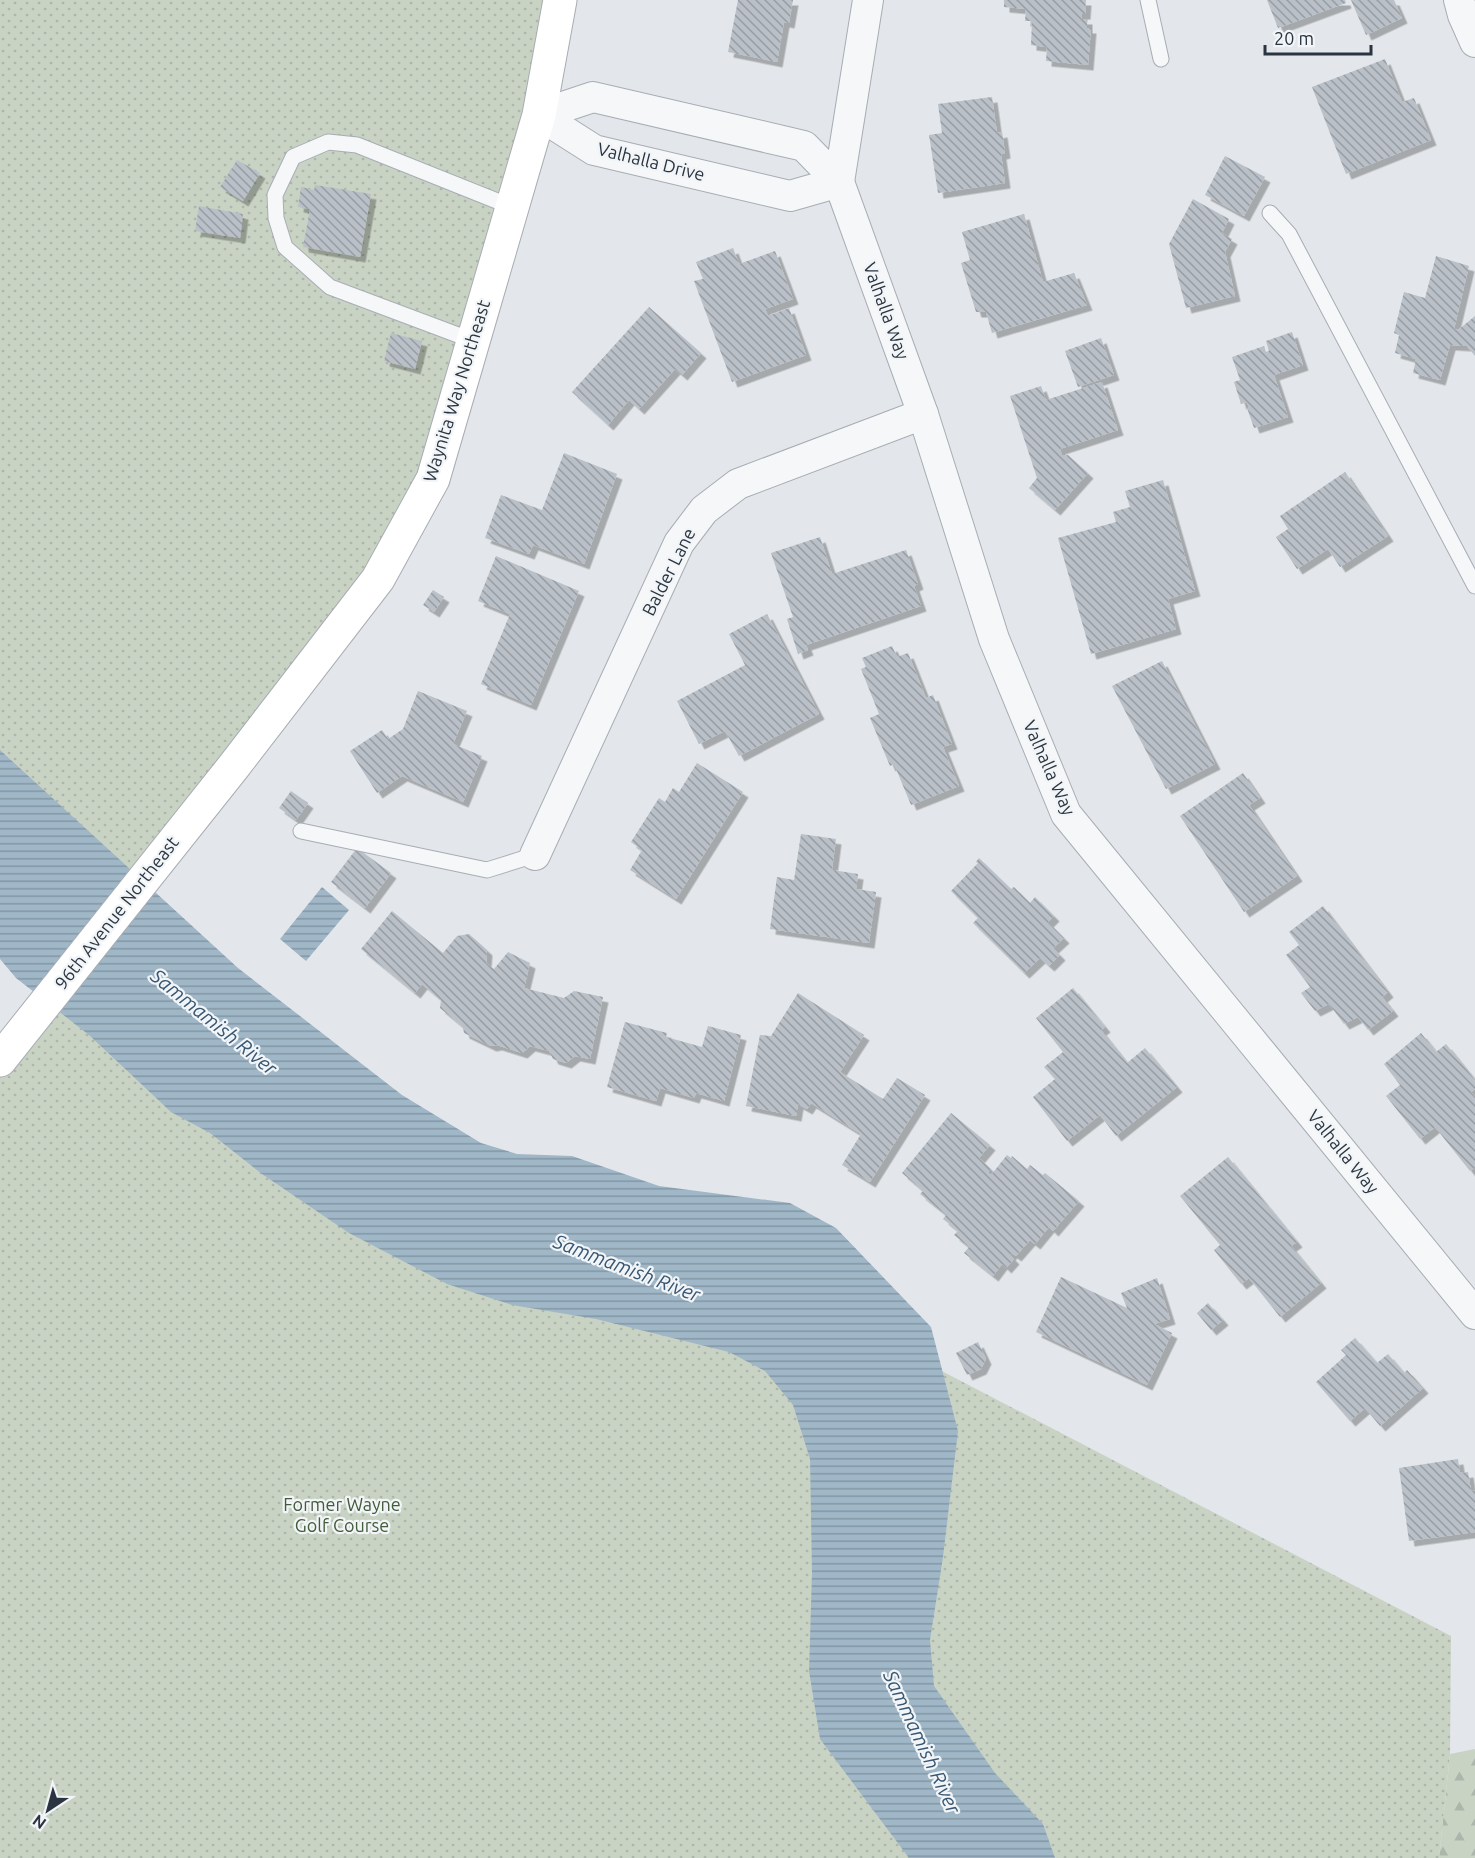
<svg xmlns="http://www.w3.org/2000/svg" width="1475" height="1858" viewBox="0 0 1475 1858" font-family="Ubuntu,sans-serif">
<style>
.forest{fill:url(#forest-firs)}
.park{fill:url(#park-dots)}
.water{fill:url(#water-rules)}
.building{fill:url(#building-back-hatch);filter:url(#shadow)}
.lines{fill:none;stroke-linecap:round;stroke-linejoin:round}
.lane-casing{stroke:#a8adb4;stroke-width:17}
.street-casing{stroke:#a8adb4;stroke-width:32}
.secondary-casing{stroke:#a8adb4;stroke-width:35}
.lane{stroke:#f5f7f8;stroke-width:15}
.street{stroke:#f5f7f8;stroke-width:30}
.secondary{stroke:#fff;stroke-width:33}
.labels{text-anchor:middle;stroke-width:4.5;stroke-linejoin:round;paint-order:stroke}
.street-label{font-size:18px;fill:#2b3541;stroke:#f2f5f7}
.park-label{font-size:18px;fill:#435c3a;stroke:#f2f5f7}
.water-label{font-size:20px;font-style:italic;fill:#385773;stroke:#f2f5f7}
</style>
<defs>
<pattern id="forest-firs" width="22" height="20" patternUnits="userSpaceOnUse" patternTransform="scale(1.5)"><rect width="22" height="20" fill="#c9d3c4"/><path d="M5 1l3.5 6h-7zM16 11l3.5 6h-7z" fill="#adb6aa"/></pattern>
<pattern id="park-dots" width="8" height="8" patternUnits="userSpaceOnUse" patternTransform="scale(1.5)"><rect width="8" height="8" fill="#c9d3c4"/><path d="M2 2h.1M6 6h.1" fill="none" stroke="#adb6aa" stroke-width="1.8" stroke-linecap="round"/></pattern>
<pattern id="water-rules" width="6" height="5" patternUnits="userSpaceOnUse" patternTransform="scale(1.5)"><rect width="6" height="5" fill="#a0b7c8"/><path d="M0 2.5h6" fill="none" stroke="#8396a4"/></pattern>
<pattern id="building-back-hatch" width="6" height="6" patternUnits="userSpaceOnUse" patternTransform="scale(1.5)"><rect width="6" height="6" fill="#bac0c7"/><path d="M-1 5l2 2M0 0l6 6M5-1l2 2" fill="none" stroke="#979da3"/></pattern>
<filter id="shadow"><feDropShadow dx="5.5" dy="5.5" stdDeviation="0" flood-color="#0004"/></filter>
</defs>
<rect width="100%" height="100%" fill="#e3e6ea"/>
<polygon class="forest" points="1475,1749 1475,1858 1439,1858 1450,1754"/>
<g class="park">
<polygon points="0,0 562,0 474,341 378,579 88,929 0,857"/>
<polygon points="85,936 254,1055 815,1305 1451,1636 1450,1754 1439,1858 0,1858 0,1051"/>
</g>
<g class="water">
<polygon points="0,750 238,968 402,1095 481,1143 517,1154 572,1156 659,1186 790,1203 836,1228 931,1327 958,1431 943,1557 930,1640 934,1686 995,1773 1043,1824 1055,1858 909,1858 820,1739 809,1671 812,1572 810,1459 793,1405 765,1371 729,1352 596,1319 512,1305 447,1284 349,1233 262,1174 210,1133 171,1112 89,1035 16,978 0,959"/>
<polygon points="322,887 349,910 306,961 280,939"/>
</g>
<g class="building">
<polygon points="738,0 793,0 789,23 784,22 777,62 728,52"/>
<polygon points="1004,0 1086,0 1085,14 1082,14 1081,19 1087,19 1087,28 1091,28 1088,65 1046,61 1047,47 1031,45 1032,21 1025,21 1026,9 1004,7"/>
<polygon points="1267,0 1345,0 1346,3 1278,28"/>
<polygon points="1351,0 1394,0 1402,18 1366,35"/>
<polygon points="1385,59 1402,102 1414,98 1431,140 1346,174 1312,87"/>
<polygon points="992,97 997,133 1002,132 1005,153 1001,154 1005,183 938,193 929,135 942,133 938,104"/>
<polygon points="1225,156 1265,177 1244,216 1205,195"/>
<polygon points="237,160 260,173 243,201 220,187"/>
<polygon points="315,185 371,194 360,257 303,247 310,209 298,207 301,187 314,190"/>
<polygon points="1193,199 1229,219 1222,233 1232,239 1225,252 1235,296 1186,308 1169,244"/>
<polygon points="199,206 243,214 240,238 195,231"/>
<polygon points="1024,214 1043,282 1074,273 1087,305 992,333 986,312 976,312 961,263 970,260 962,232"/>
<polygon points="733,248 739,264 775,251 793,299 765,309 768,316 789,308 806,355 732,382 694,281 703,279 696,262"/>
<polygon points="1436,256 1469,266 1454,329 1458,330 1475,316 1475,356 1467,346 1450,345 1440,380 1413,373 1416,359 1395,353 1399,335 1394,333 1404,292 1425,298"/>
<polygon points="649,307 701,353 682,375 675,369 639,409 629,400 608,425 572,392"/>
<polygon points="1292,332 1303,365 1274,375 1288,417 1254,428 1247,408 1249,408 1247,402 1241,404 1234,382 1240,380 1232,357 1264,346 1266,352 1269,351 1266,341"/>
<polygon points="391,333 422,341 415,369 384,361"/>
<polygon points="1101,338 1114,375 1078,387 1065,351"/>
<polygon points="1102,382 1118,430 1060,449 1062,456 1068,455 1088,473 1055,510 1029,488 1037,478 1010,396 1041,386 1046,400"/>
<polygon points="564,453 617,474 584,564 533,545 529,554 485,538 501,495 542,510"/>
<polygon points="1345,472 1388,536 1340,567 1328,549 1297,569 1276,537 1288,529 1280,516"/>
<polygon points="1163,480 1195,591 1168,599 1176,629 1091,654 1058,538 1116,522 1113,512 1130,507 1125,491"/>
<polygon points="820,537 832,574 906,550 918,584 914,586 921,606 806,645 808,650 798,654 787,619 793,617 771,553"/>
<polygon points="496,556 579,591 531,705 481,684 510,614 478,601"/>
<polygon points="433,590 444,597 434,612 423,605"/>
<polygon points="767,614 819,714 739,756 725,731 699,744 677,701 745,665 729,634"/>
<polygon points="892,646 897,657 908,653 926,698 933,695 952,744 943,747 959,786 911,805 894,764 890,766 870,718 879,714 861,669 866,667 862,658"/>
<polygon points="1162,661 1215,764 1166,789 1112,686"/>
<polygon points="418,691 467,711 453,744 482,756 463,802 402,776 377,793 350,751 382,730 388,739 403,729"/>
<polygon points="697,763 743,792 676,899 630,870 642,850 631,842 659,798 665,802 673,788 679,792"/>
<polygon points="1243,773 1260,798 1249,805 1297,876 1244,912 1180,816"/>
<polygon points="291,791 308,803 296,820 279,808"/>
<polygon points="801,834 836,839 832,870 858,874 856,889 876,892 869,943 770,929 777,877 794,880"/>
<polygon points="357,848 391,873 365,908 331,882"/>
<polygon points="979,858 1011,889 1014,887 1030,903 1035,897 1054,916 1048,922 1064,938 1053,948 1060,955 1049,966 1040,958 1024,973 973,923 978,918 951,891 978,863 976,862"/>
<polygon points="1323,906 1388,992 1382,997 1393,1011 1368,1030 1358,1017 1344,1024 1329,1004 1315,1011 1301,993 1310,987 1286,955 1299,945 1289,932"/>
<polygon points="392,911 443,953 457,936 469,934 487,950 486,963 494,969 508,952 530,963 524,988 564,998 574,991 603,997 590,1059 575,1056 566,1063 553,1059 549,1051 530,1046 522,1053 497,1045 491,1046 464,1033 463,1027 440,1008 441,1000 422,984 415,993 361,949"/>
<polygon points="1073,988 1105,1027 1101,1030 1127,1063 1145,1048 1177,1087 1116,1136 1100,1115 1067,1141 1033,1097 1055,1079 1044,1067 1063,1052 1036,1018"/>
<polygon points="798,993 864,1035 840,1072 883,1099 897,1078 925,1095 870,1182 842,1165 861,1134 811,1103 807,1109 798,1104 796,1116 746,1106 760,1035 771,1036"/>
<polygon points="625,1022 667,1033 666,1037 702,1047 708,1026 741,1035 724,1101 696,1093 694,1098 660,1088 656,1101 607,1087"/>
<polygon points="1421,1033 1436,1052 1446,1044 1475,1080 1475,1089 1471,1092 1475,1097 1475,1168 1470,1171 1435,1127 1420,1139 1386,1096 1400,1085 1384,1064"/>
<polygon points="951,1113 990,1145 979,1158 991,1169 988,1172 991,1175 1007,1155 1011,1158 1012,1156 1027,1169 1030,1165 1043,1175 1045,1173 1079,1201 1053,1231 1049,1227 1035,1244 1030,1240 1016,1256 1012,1253 1010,1255 1014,1259 1006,1268 1002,1264 993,1276 964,1253 969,1247 954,1235 958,1231 943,1219 946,1215 920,1194 923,1191 902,1173"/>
<polygon points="1228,1157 1297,1242 1291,1246 1321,1283 1280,1317 1249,1278 1241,1284 1214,1250 1220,1245 1180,1196"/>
<polygon points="1061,1277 1127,1308 1121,1293 1157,1278 1170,1319 1154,1324 1172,1333 1147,1385 1036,1332"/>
<polygon points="1208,1303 1223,1320 1211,1330 1197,1313"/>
<polygon points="1355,1338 1377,1363 1388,1354 1404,1373 1407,1370 1423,1388 1380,1426 1365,1408 1350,1421 1316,1382 1346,1355 1341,1350"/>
<polygon points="978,1342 986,1359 981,1369 967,1375 956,1353"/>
<polygon points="1458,1459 1460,1473 1468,1472 1471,1491 1475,1490 1475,1532 1409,1541 1399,1468"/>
</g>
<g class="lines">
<defs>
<g id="lane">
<polyline points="1148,0 1161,59"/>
<polyline points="1270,213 1289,234 1475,586"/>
<polyline points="474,341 330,287 285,247 276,218 275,195 293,157 328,142 357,145 512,207"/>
<polyline points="301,831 487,870 535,855"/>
</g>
<g id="street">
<polyline points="1459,0 1463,15 1475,42"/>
<polyline points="539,115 593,97 804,146 839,182 923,414 994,639 1066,814 1475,1314"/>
<polyline points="539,115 594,150 790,196 839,182"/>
<polyline points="839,182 868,0"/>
<polyline points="535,855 679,543 704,510 738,484 923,414"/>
</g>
<polyline id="secondary" points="0,1060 234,766 378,579 433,479 539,115 560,0"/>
</defs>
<use href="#lane" class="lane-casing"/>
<use href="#street" class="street-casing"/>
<use href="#secondary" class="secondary-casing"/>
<use href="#lane" class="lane"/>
<use href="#street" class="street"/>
<use href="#secondary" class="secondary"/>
</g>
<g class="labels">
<g class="street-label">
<text transform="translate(651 162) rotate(14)" y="6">Valhalla Drive</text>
<text transform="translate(886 311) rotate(70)" y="6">Valhalla Way</text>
<text transform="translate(457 391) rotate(-73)" y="6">Waynita Way Northeast</text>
<text transform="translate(669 572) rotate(-63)" y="6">Balder Lane</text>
<text transform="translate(1049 768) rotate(66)" y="6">Valhalla Way</text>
<text transform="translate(117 913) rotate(-52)" y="6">96th Avenue Northeast</text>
<text transform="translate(1343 1152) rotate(51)" y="6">Valhalla Way</text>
</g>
<g class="park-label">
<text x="342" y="1511">Former Wayne<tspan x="342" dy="21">Golf Course</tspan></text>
</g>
<g class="water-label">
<text transform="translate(214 1022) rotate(39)" y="7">Sammamish River</text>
<text transform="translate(627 1268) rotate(21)" y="7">Sammamish River</text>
<text transform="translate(922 1742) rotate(65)" y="7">Sammamish River</text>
</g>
</g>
<g transform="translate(48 1810) rotate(216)" stroke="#f2f5f7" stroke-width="4.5" paint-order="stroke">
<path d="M0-4.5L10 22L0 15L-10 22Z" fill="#2b3541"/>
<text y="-9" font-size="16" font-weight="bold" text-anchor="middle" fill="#2b3541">N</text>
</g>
<path d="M1265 45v9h106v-9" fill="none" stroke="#2b3541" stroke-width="3"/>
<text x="1274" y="45" font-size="18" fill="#2b3541" stroke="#f2f5f7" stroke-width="4.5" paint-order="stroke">20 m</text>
</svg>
